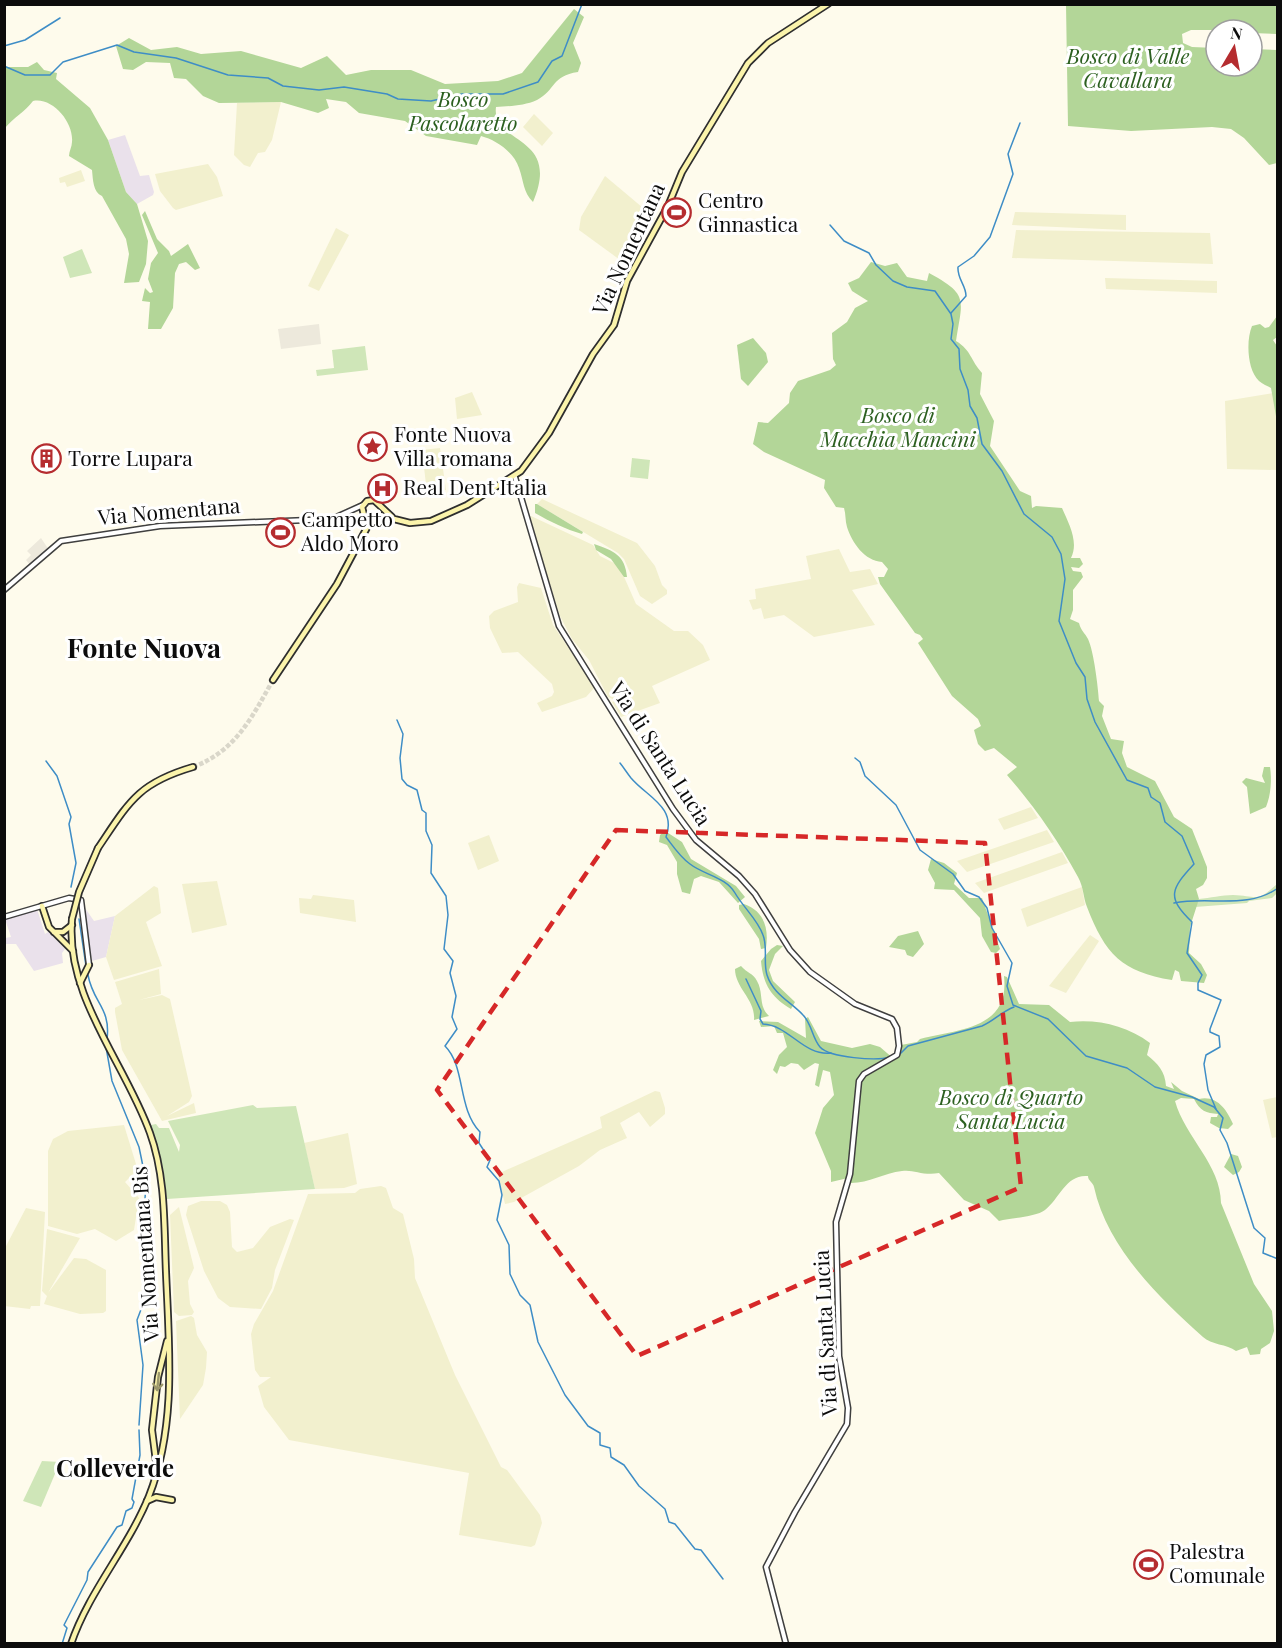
<svg xmlns="http://www.w3.org/2000/svg" width="1282" height="1648" viewBox="0 0 1282 1648" font-family="'Playfair Display',serif">
<style>
.industrial{fill:#eae1eb}
.farmland{fill:#f2f0ce}
.green{fill:#cfe6b8}
.forest{fill:#b3d698}
.plaza{fill:#ede9dc}
.lines{fill:none;stroke-linecap:round;stroke-linejoin:round}
.stream{stroke:#3e8dc6;stroke-width:1.5}
.secondary-tunnel{stroke:#dad7ca;stroke-width:4.5;stroke-dasharray:4.5 2;stroke-linecap:butt}
.tertiary-casing{stroke:#3f3f3f;stroke-width:7}
.secondary-casing{stroke:#2e2e2e;stroke-width:8}
.tertiary{stroke:#fff;stroke-width:4}
.secondary{stroke:#fbf4ab;stroke-width:4.5}
.secondary-bridge-casing{stroke:#2e2e2e;stroke-width:8;stroke-linecap:butt}
.secondary-bridge{stroke:#fbf4ab;stroke-width:4.5}
.oneway{stroke:#9b976b}
.marked{fill:none;stroke:#d62828;stroke-width:4.5;stroke-dasharray:12 8;stroke-linejoin:round}
.labels{text-anchor:middle;stroke-width:6;stroke-linejoin:round;paint-order:stroke}
.park-label{font-size:21px;font-style:italic;fill:#2c6020;stroke:#fff}
.poi-label{font-size:21px;fill:#0c0c0c;stroke:#fff;text-anchor:start}
.street-label{font-size:21px;fill:#0c0c0c;stroke:#fff}
.quarter-label{font-size:24px;font-weight:bold;fill:#0c0c0c;stroke:#fff}
.district-label{font-size:27px;font-weight:bold;fill:#0c0c0c;stroke:#fff}
</style>
<rect width="100%" height="100%" fill="#fefbec"/>
<g class="industrial">
<polygon points="125,135 140,176 149,175 154,192 153,195 137,204 126,192 108,140"/>
<polygon points="85,908 94,921 115,916 106,957 92,961 83,912"/>
<polygon points="37,909 45,934 48,932 65,949 62,953 63,963 34,971 16,944 5,944 5,938 11,937 5,919"/>
</g>
<g class="farmland">
<polygon points="281,102 272,140 265,152 258,153 250,167 244,165 234,155 237,103"/>
<polygon points="534,114 553,133 542,146 523,127"/>
<polygon points="208,164 217,177 223,196 176,210 173,208 160,191 155,174"/>
<polygon points="81,170 85,181 67,187 65,182 60,183 59,178"/>
<polygon points="605,176 655,218 627,265 579,230 581,217"/>
<polygon points="1015,212 1126,215 1126,230 1012,225"/>
<polygon points="336,228 349,235 319,291 308,286"/>
<polygon points="1016,230 1210,233 1213,264 1012,258"/>
<polygon points="1105,278 1217,281 1217,293 1106,289"/>
<polygon points="472,392 482,415 457,419 455,398"/>
<polygon points="1273,393 1278,422 1277,470 1227,469 1225,401"/>
<polygon points="440,448 446,490 427,493 422,450"/>
<polygon points="542,499 637,543 655,566 662,585 667,590 667,594 652,604 640,596 624,559 618,553 537,504"/>
<polygon points="531,516 593,545 600,556 616,564 621,570 636,604 674,631 688,631 703,645 710,660 652,686 660,703 621,717 612,702 635,692 615,700 608,697 589,660 572,639 560,616 529,517"/>
<polygon points="839,549 850,572 870,569 878,584 852,590 875,625 814,637 784,615 764,619 761,608 753,610 749,600 756,599 755,589 811,579 806,556"/>
<polygon points="519,583 541,588 553,625 595,687 586,697 542,712 537,703 552,696 554,692 552,684 518,652 502,653 490,628 489,616 494,611 518,602 517,587"/>
<polygon points="1031,807 1038,818 1004,830 998,819"/>
<polygon points="1047,830 1054,842 967,872 957,861"/>
<polygon points="489,835 499,861 478,870 468,843"/>
<polygon points="1062,852 1068,863 984,893 975,883"/>
<polygon points="217,881 227,925 192,933 182,884"/>
<polygon points="154,886 158,888 161,913 146,922 162,966 114,980 106,957 115,916"/>
<polygon points="1082,887 1085,905 1027,927 1021,909"/>
<polygon points="313,895 354,900 356,922 300,913 299,898 311,899"/>
<polygon points="1090,935 1099,941 1066,993 1049,986"/>
<polygon points="159,969 161,994 139,1000 162,995 170,999 192,1096 189,1102 167,1116 194,1103 196,1113 162,1121 122,1050 115,1012 115,1008 122,1004 115,982"/>
<polygon points="655,1091 660,1092 665,1108 665,1114 650,1127 639,1112 620,1123 627,1138 600,1150 579,1166 514,1202 505,1204 498,1175 504,1171 602,1128 600,1117"/>
<polygon points="1277,1097 1277,1137 1272,1138 1263,1100"/>
<polygon points="124,1125 136,1164 134,1173 125,1182 139,1198 134,1230 116,1241 95,1229 77,1234 48,1226 48,1151 53,1139 68,1131"/>
<polygon points="348,1133 357,1184 344,1188 315,1189 304,1143"/>
<polygon points="381,1186 386,1188 393,1208 403,1214 414,1259 415,1278 455,1375 501,1467 507,1470 540,1515 542,1523 535,1545 531,1547 459,1535 469,1473 289,1440 264,1407 258,1386 271,1377 260,1377 255,1370 251,1334 254,1324 273,1291 308,1194 355,1193 360,1189"/>
<polygon points="201,1201 220,1201 227,1205 230,1212 232,1247 237,1252 253,1248 270,1227 290,1219 294,1220 275,1270 272,1288 261,1309 230,1307 218,1298 204,1271 186,1215 188,1206"/>
<polygon points="179,1207 194,1268 188,1281 190,1304 194,1312 192,1315 179,1316 174,1312 170,1215"/>
<polygon points="26,1208 45,1212 40,1306 31,1306 30,1309 4,1306 5,1248"/>
<polygon points="47,1229 80,1238 48,1293 74,1258 86,1259 106,1270 106,1311 103,1313 80,1314 44,1304 47,1296 42,1291"/>
<polygon points="191,1316 194,1318 197,1335 207,1352 206,1368 203,1385 180,1419 176,1321"/>
</g>
<g class="green">
<polygon points="82,249 92,273 70,278 63,257"/>
<polygon points="365,346 368,370 317,376 316,370 334,368 332,350"/>
<polygon points="632,458 650,460 648,479 630,477"/>
<path d="M1277 884V893L1272 898 1249 901 1247 903 1195 907 1199 899C1210 898 1222 895 1233 895 1258 896 1256 903 1277 884Z"/>
<polygon points="253,1105 257,1108 296,1106 315,1189 167,1199 163,1168 151,1125 156,1124 159,1128 169,1128 179,1152 180,1145 168,1121"/>
<polygon points="42,1461 60,1462 41,1507 23,1501"/>
</g>
<g class="forest">
<polygon points="1066,5 1277,5 1277,34 1252,33 1252,30 1191,30 1182,34 1183,43 1192,47 1216,48 1216,66 1252,66 1252,49 1277,50 1277,163 1269,165 1244,138 1231,129 1212,127 1131,131 1068,126"/>
<path d="M574 9 584 17 573 43 581 63 578 72C551 76 556 90 537 100 524 106 509 106 496 107 491 145 562 134 533 202 523 192 524 182 519 168 514 152 496 140 481 136L477 145 426 136 405 121 359 113 346 102 326 99 329 108 318 113 281 102 219 103 203 96 186 79 174 78 170 63 146 62 133 70 123 69 116 46 129 38 151 50 177 47 201 54 241 51 301 68 327 56 346 75 371 70H411L445 84 498 81 522 73Z"/>
<path d="M37 62 44 70 57 73 56 79 90 108 108 140 126 192 137 204 148 241 146 264 139 282 124 283 129 254 126 239 102 196C93 192 93 180 92 170L69 156C69 151 72 147 72 142 74 123 53 97 33 101 25 112 14 117 5 128V67H28Z"/>
<polygon points="145,211 157,239 169,251 171,256 188,244 200,268 195,270 186,262 179,264 175,273 173,308 161,329 148,329 150,302 142,301 145,288 150,293 153,292 148,279 151,263 158,253 142,215"/>
<path d="M871 262 885 266 897 263 907 277 927 281 929 273C970 295 962 300 956 341 972 351 970 360 982 373L980 394 994 421 990 446 1020 491 1031 496 1032 508 1036 506 1062 508C1069 524 1079 542 1071 558H1080L1083 564 1079 568 1071 567 1073 571 1081 572 1083 577 1073 590V610L1070 619 1079 623C1081 631 1085 633 1088 639 1094 652 1098 687 1099 701L1104 706 1102 716 1111 739 1124 741 1122 753 1127 767 1155 781 1174 817 1192 829 1207 867V878L1203 885 1196 889 1199 899 1190 927 1189 953 1201 964 1207 975 1204 983 1181 981 1179 972 1175 970 1172 980C1122 972 1105 954 1087 907 1083 897 1084 888 1078 877 1058 840 1034 806 1007 775L1017 767 994 748 985 751 978 744 974 730 981 726 978 719 952 696 918 643 923 639 920 635 915 633 880 584 878 577H884L888 569 882 562C865 561 852 543 847 527 845 521 846 514 844 508L836 507 824 488 825 480 764 452 753 444 758 422 768 423 789 403 790 393 798 381 830 370 836 365 833 359 832 333 847 322 855 308 868 301 852 291 848 283 859 278Z"/>
<path d="M1277 316V337L1273 340 1277 346V422L1271 388C1268 386 1262 384 1259 381 1247 370 1246 340 1252 326L1260 324 1265 328 1269 327Z"/>
<polygon points="753,338 766,353 768,362 748,386 741,379 737,345"/>
<path d="M535 504H537L583 532 582 534C565 529 551 522 535 513Z"/>
<path d="M594 544C614 551 625 555 627 577H624L611 559 596 550Z"/>
<path d="M1264 767H1270C1272 779 1271 795 1266 807L1250 814 1247 787 1242 782 1246 778 1265 783 1262 776Z"/>
<polygon points="665,831 682,842 691,859 736,886 745,897 738,903 719,882 701,876 694,879 690,894 682,892 677,874 677,862 667,845 659,842 660,835"/>
<polygon points="931,859 944,863 957,873 954,884 969,898 982,898 1000,949 996,953 991,952 982,936 980,918 954,890 934,889 935,883 928,870"/>
<path d="M744 904C764 911 769 928 766 948L761 949 759 939 739 909V905Z"/>
<polygon points="918,931 924,944 913,957 907,955 905,950 889,947 898,936"/>
<path d="M777 945 783 946 775 954 769 970 773 981 795 1002 791 1009C771 997 763 984 761 961L771 949Z"/>
<path d="M741 966C747 973 753 973 757 981 764 993 758 1006 769 1016L754 1020C756 1000 735 988 735 969Z"/>
<path d="M1004 976 1007 977 1019 1004 1049 1005 1070 1022C1099 1019 1127 1026 1150 1043L1147 1055C1158 1064 1165 1071 1166 1086L1174 1089 1171 1082 1182 1091 1199 1099C1217 1095 1227 1110 1233 1124L1228 1129 1219 1128 1210 1123 1211 1117H1217L1218 1114C1206 1113 1200 1111 1194 1099L1181 1098 1175 1101C1185 1137 1221 1165 1221 1203L1254 1284 1272 1311 1274 1331 1270 1343 1261 1349 1260 1354 1250 1355 1247 1347 1236 1351C1227 1344 1211 1345 1203 1337 1159 1298 1107 1247 1094 1187 1093 1182 1088 1181 1088 1176 1066 1174 1060 1198 1045 1210 1036 1217 1011 1218 999 1221L989 1211 964 1200 939 1173C923 1176 913 1169 902 1171 884 1173 869 1183 851 1183L848 1178 831 1182V1171L815 1133 823 1108 834 1095 830 1072 823 1070 819 1087 815 1085 819 1064 815 1063 804 1070 798 1064 791 1063 785 1067 780 1066 777 1074 773 1070 779 1055 787 1047 783 1033H777L774 1026 761 1027 759 1021 778 1022 806 1038 805 1019 808 1017 821 1041 852 1048 870 1044 880 1047 894 1059 899 1054 901 1045 917 1042 920 1039C959 1029 1010 1029 1004 976Z"/>
<polygon points="1231,1154 1238,1156 1242,1167 1239,1172 1233,1175 1224,1167"/>
</g>
<g class="plaza">
<polygon points="319,324 321,344 281,349 278,329"/>
<polygon points="41,538 49,550 31,566 26,560 31,555 27,551"/>
</g>
<g class="lines">
<g class="stream">
<polyline points="4,46 25,40 60,18"/>
<polyline points="4,66 25,75 50,75 63,62 117,45 134,52 176,58 228,75 268,78 283,86 319,90 344,87 387,94 398,99 431,101 462,94 503,94 538,82 552,61 562,56 582,4"/>
<path d="M830 225 844 241 869 253 876 265 893 281 907 287 935 291 951 314 953 324 951 339 959 349 960 369 968 390 970 406 977 418 982 444 1002 471 1024 514 1052 537 1061 554 1065 579 1059 621 1076 663 1085 677 1087 699 1095 722 1127 780 1148 788 1151 797 1160 803 1165 822 1182 836 1194 864C1171 889 1166 897 1192 922L1187 953 1202 975 1198 983V990L1221 1000 1210 1029V1032L1219 1036 1220 1047 1206 1055 1204 1064 1208 1090 1216 1109"/>
<path d="M951 313 966 296C966 285 957 279 958 267L974 256 990 237 1013 174 1008 154 1020 123"/>
<path d="M397 720 403 734 400 758 402 779 407 785 417 790 422 810 426 813V831L432 845 431 873 446 896 448 915 444 949 453 961 450 973 456 996 452 1017 457 1029 445 1046C466 1067 457 1108 480 1132L479 1143 490 1160 487 1167 499 1181 502 1195 497 1220 509 1245 510 1274 520 1295 530 1305 538 1342 565 1395 588 1426 600 1433V1445L610 1448 611 1457 624 1465 639 1486 665 1509 669 1522 675 1524 695 1549 701 1550 723 1579"/>
<polyline points="855,758 860,762 865,776 896,805 920,850 953,874 965,891 979,897 987,908 992,928 1012,963 1007,986 1013,1005 1048,1019 1086,1056 1127,1068 1155,1087 1192,1097 1214,1107 1223,1118 1220,1130 1227,1143 1254,1228 1265,1238 1263,1253 1278,1259"/>
<polyline points="46,761 57,776 71,817 69,824 76,863 71,887"/>
<path d="M620 763C624 768 627 773 631 778 647 797 677 807 666 837 673 846 680 857 690 864 704 875 726 877 735 893 743 907 758 920 763 935 768 947 763 962 767 975 773 994 791 1002 803 1015 812 1024 812 1038 820 1047 830 1058 877 1061 890 1057"/>
<path d="M1174 903C1209 896 1247 910 1278 888"/>
<polyline points="79,919 86,966"/>
<path d="M88 975C93 1003 111 1008 107 1039"/>
<path d="M746 979 761 1011 760 1019 763 1024C789 1025 803 1056 831 1053"/>
<polyline points="106,1047 112,1081 139,1147 146,1181 145,1199"/>
<path d="M900 1054 908 1046 982 1026C994 1021 1001 1012 1014 1007"/>
<polyline points="139,1425 143,1365 137,1320 145,1299 144,1281 149,1274 148,1247 144,1226 145,1202"/>
<polyline points="62,1644 67,1628 64,1625 87,1580 88,1572 117,1527 122,1525 126,1511 132,1508 134,1502 132,1499 140,1455 139,1430"/>
</g>
<path class="secondary-tunnel" d="M193 767C236 751 252 717 273 680"/>
<defs>
<g id="tertiary">
<polyline points="515,477 559,626 673,809 696,840 739,876 755,894 790,950 810,972 855,1004 892,1019 897,1028 899,1046 897,1055 864,1074 859,1081 850,1174 836,1222 839,1356 848,1408 847,1424 795,1512 766,1567 786,1644"/>
<polyline points="4,590 61,541 160,526 332,519 363,505"/>
<polyline points="4,917 69,898 81,900 89,965"/>
</g>
<g id="secondary">
<polyline points="392,517 374,500 367,501 362,507 364,515 371,520 382,516 410,523 431,521 467,505 521,471 549,433 593,354 614,325 627,281 668,206 682,172 748,63 768,43 828,4"/>
<polyline points="273,680 337,584 371,520"/>
<path d="M98 848C129 802 138 783 193 767"/>
<polyline points="42,906 49,927 73,951"/>
<polyline points="54,932 63,932 72,925"/>
<polyline points="80,983 89,965"/>
<polyline points="157,1469 152,1430 158,1377 167,1341"/>
<polyline points="147,1501 156,1497 172,1500"/>
<path d="M71 1644C89 1591 128 1548 149 1496 177 1425 169 1346 166 1272 164 1226 166 1177 150 1133 125 1063 65 996 72 919"/>
</g>
</defs>
<use href="#tertiary" class="tertiary-casing"/>
<use href="#secondary" class="secondary-casing"/>
<use href="#tertiary" class="tertiary"/>
<use href="#secondary" class="secondary"/>
<defs>
<polyline id="secondary-bridge" points="72,919 79,892 98,848"/>
</defs>
<use href="#secondary-bridge" class="secondary-bridge-casing"/>
<use href="#secondary-bridge" class="secondary-bridge"/>
</g>
<defs><path id="oneway-shaft" d="M-6 0H5M1.5-3L5.5 0L1.5 3" fill="none" stroke-width="1.6" stroke-linecap="round" stroke-linejoin="round" transform="scale(1.5)"/></defs>
<use class="oneway" href="#oneway-shaft" transform="translate(158 1382) rotate(96)"/>
<path class="marked" d="M616 830 985 843 1021 1187 637 1356 437 1090Z"/>
<defs>
<symbol id="stadium-ring" viewBox="-11 -11 22 22"><circle r="9.5" fill="#fff" stroke="#b52c2f" stroke-width="1.5"/><path d="M0-5a6.5 5 0 1 0 0 10a6.5 5 0 1 0 0-10ZM-3.5-1.8h7v3.6h-7Z" fill="#b52c2f"/></symbol>
<symbol id="sight-ring" viewBox="-11 -11 22 22"><circle r="9.5" fill="#fff" stroke="#b52c2f" stroke-width="1.5"/><path d="M0-6L1.8-2.2L6-1.7L2.9 1.2L3.7 5.4L0 3.3L-3.7 5.4L-2.9 1.2L-6-1.7L-1.8-2.2Z" fill="#b52c2f"/></symbol>
<symbol id="building-ring" viewBox="-11 -11 22 22"><circle r="9.5" fill="#fff" stroke="#b52c2f" stroke-width="1.5"/><path d="M-4-6H4V6H1V3H-1V6H-4ZM-2.5-4.3h1.7v1.8h-1.7ZM.8-4.3h1.7v1.8H.8ZM-2.5-1h1.7V.8h-1.7ZM.8-1h1.7V.8H.8Z" fill="#b52c2f"/></symbol>
<symbol id="hospital-ring" viewBox="-11 -11 22 22"><circle r="9.5" fill="#fff" stroke="#b52c2f" stroke-width="1.5"/><path d="M-5-5h3v3.5h4V-5h3V5h-3V1.5h-4V5h-3Z" fill="#b52c2f"/></symbol>
</defs>
<g fill-rule="evenodd">
<use href="#stadium-ring" x="660" y="196" width="33" height="33"/>
<use href="#sight-ring" x="356" y="430" width="33" height="33"/>
<use href="#building-ring" x="30" y="442" width="33" height="33"/>
<use href="#hospital-ring" x="366" y="472" width="33" height="33"/>
<use href="#stadium-ring" x="264" y="516" width="33" height="33"/>
<use href="#stadium-ring" x="1132" y="1548" width="33" height="33"/>
</g>
<g class="labels">
<g class="park-label">
<text x="1128" y="64">Bosco di Valle<tspan x="1128" dy="24">Cavallara</tspan></text>
<text x="463" y="107">Bosco<tspan x="463" dy="24">Pascolaretto</tspan></text>
<text x="898" y="423">Bosco di<tspan x="898" dy="24">Macchia Mancini</tspan></text>
<text x="1011" y="1105">Bosco di Quarto<tspan x="1011" dy="24">Santa Lucia</tspan></text>
</g>
<g class="poi-label">
<text x="698" y="208">Centro<tspan x="698" dy="24">Ginnastica</tspan></text>
<text x="394" y="442">Fonte Nuova<tspan x="394" dy="24">Villa romana</tspan></text>
<text x="68" y="466">Torre Lupara</text>
<text x="403" y="495">Real Dent Italia</text>
<text x="301" y="527">Campetto<tspan x="301" dy="24">Aldo Moro</tspan></text>
<text x="1169" y="1559">Palestra<tspan x="1169" dy="24">Comunale</tspan></text>
</g>
<g class="street-label">
<text transform="translate(629 249) rotate(-65)" y="7">Via Nomentana</text>
<text transform="translate(169 512) rotate(-5)" y="7">Via Nomentana</text>
<text transform="translate(660 754) rotate(57)" y="7">Via di Santa Lucia</text>
<text transform="translate(146 1254) rotate(-94)" y="7">Via Nomentana Bis</text>
<text transform="translate(826 1333) rotate(-93)" y="7">Via di Santa Lucia</text>
</g>
<g class="quarter-label">
<text x="115" y="1477">Colleverde</text>
</g>
<g class="district-label">
<text x="144" y="658">Fonte Nuova</text>
</g>
</g>
<rect width="1282" height="1648" fill="none" stroke="#0c0c0c" stroke-width="12"/>
<g transform="translate(1234 48) rotate(10)"><circle r="28" fill="#ffffff" stroke="#9e9e9e" stroke-width="1.5"/>
<path d="M0-4.5L10 22L0 15L-10 22Z" fill="#b52c2f"/>
<text y="-9" font-size="16" font-weight="bold" text-anchor="middle" fill="#0c0c0c">N</text>
</g>
</svg>
